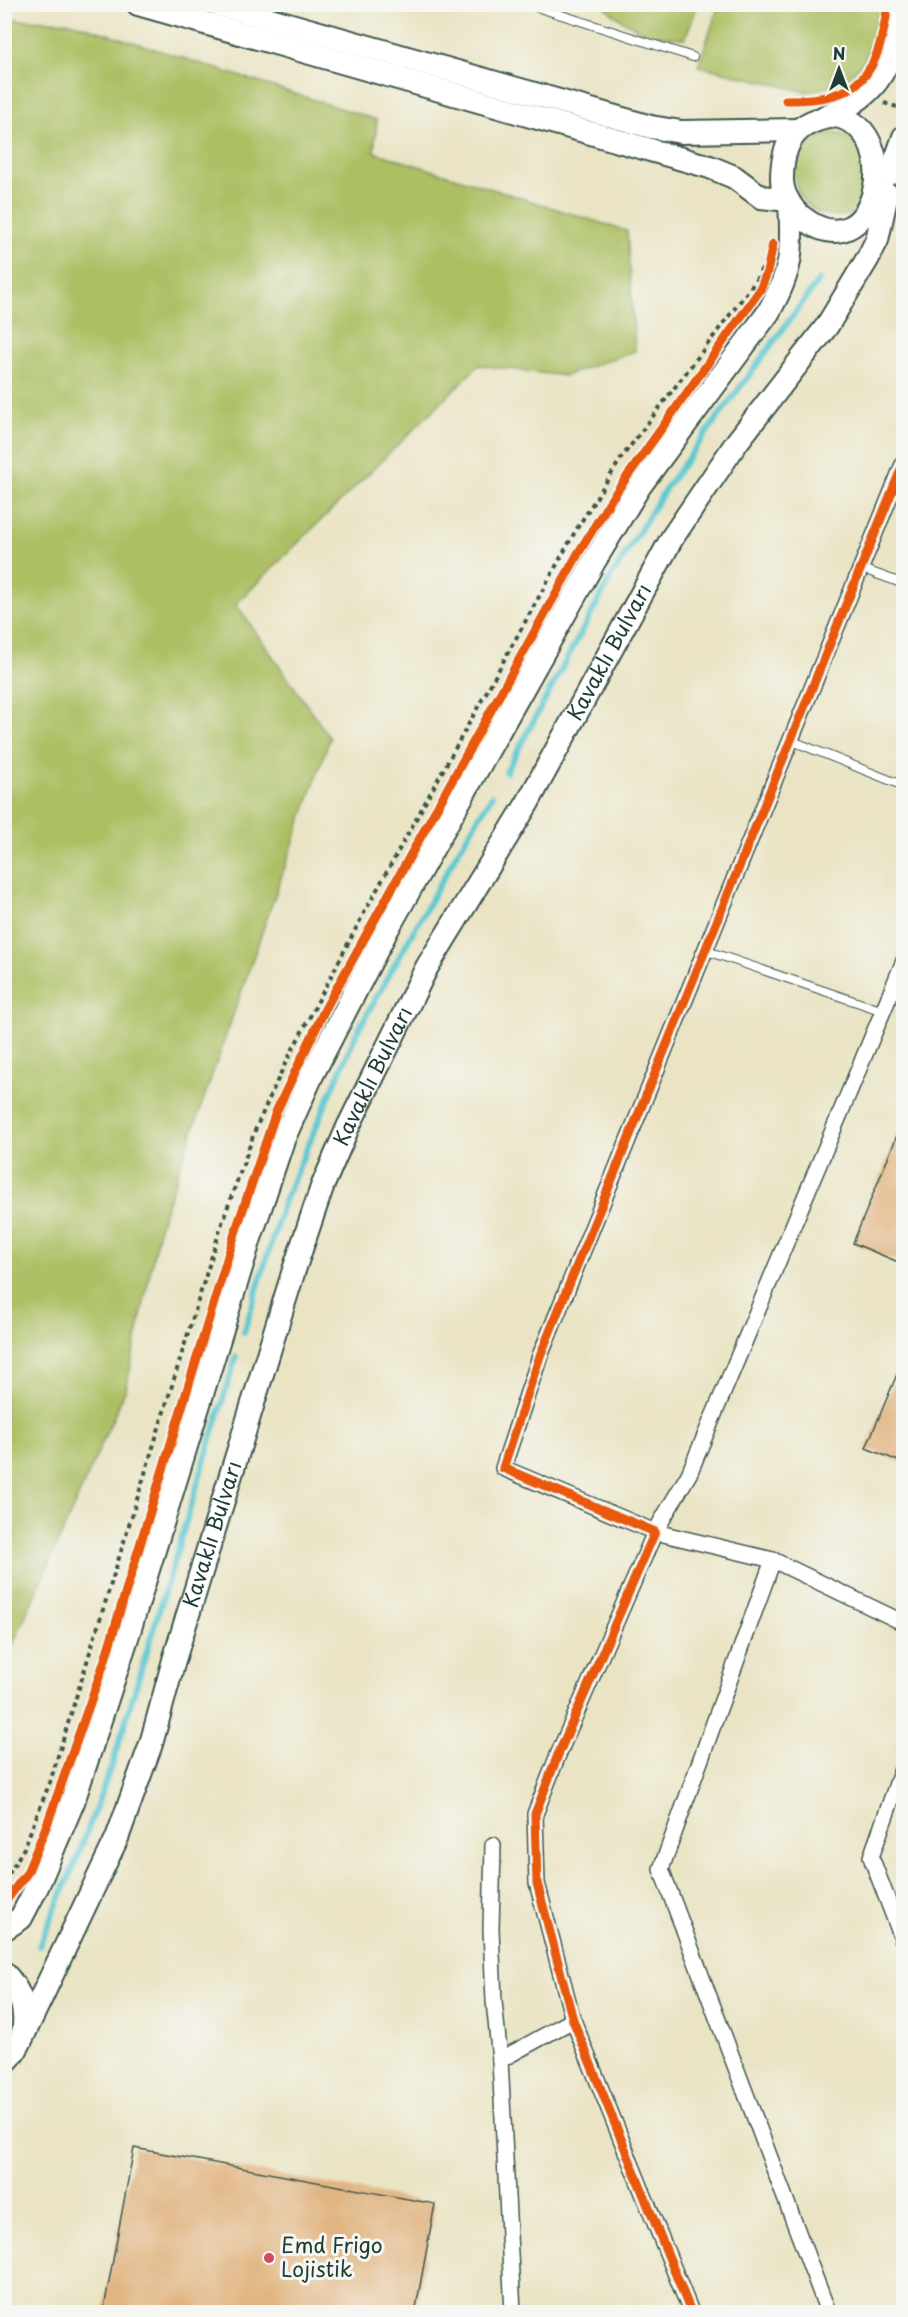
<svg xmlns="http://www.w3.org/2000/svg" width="908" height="2317" viewBox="0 0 908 2317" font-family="'Playpen Sans',sans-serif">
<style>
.green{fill:#acbf63;stroke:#667e4c;stroke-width:1.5}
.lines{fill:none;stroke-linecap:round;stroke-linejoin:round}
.stream{stroke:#5bc8d2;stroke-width:6}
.building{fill:#e1b582}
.lane-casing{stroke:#3d564a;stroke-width:10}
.street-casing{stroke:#3d564a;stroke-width:18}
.secondary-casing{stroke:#3d564a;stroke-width:26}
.path{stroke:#3d564a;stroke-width:4;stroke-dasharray:4.5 4.5;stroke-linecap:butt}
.lane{stroke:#fff;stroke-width:8}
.street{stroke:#fff;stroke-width:15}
.secondary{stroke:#fff;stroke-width:22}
.cycleway-casing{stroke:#f6f6f2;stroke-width:13}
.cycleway{stroke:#e8590c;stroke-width:9}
.poi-dot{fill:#d1495b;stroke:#f6f6f2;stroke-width:2}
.labels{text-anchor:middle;stroke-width:6;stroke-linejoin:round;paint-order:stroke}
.street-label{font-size:21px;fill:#1f3d34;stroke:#f6f6f2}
.poi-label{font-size:21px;fill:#1f3d34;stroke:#f6f6f2;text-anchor:start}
</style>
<rect width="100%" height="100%" fill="#f6f6f2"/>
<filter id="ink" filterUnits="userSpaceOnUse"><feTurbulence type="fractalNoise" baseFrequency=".0167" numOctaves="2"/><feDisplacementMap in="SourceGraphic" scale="12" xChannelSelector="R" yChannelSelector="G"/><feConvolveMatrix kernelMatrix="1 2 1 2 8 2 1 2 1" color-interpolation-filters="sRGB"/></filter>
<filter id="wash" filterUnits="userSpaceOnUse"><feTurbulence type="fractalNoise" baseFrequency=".008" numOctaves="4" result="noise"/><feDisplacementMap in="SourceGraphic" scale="24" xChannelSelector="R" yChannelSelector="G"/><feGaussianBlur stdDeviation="1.35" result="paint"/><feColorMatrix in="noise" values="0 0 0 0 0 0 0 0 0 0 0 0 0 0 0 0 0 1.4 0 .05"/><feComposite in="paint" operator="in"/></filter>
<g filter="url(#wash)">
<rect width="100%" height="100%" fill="#eae4c4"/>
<g class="green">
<path d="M603 5H698L685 38C654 38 624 27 603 5Z"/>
<polygon points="876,5 880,7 875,35 865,59 850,76 828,87 807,92 698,66 719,5"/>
<polygon points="5,19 70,22 377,120 374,152 627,231 635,351 564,376 479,365 236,604 330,738 160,1224 126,1389 5,1662"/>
<path d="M829 133C850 133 859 141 874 155L857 212C796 234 768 156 829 133Z"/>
</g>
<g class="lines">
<g class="stream">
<polyline points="506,772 611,577 666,488 819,280"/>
<polyline points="244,1332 284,1201 357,1032 460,848 492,796"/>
<polyline points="39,1946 78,1856 114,1759 236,1357"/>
</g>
</g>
<g id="blocks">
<g class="building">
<polygon points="903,1121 903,1264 853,1243"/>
<polygon points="903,1360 903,1463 866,1448"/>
<polygon points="134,2148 435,2204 415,2313 103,2313"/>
</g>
</g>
</g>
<g filter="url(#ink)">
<use href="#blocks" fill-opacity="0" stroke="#3d564a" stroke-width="1.5"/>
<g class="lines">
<defs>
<g id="lane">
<polyline points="527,4 693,57"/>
<polyline points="860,568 904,584"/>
<polyline points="790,740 904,786"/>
<polyline points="704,950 883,1011"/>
</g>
<g id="street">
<polyline points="904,961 689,1474 655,1532 773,1560 904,1623"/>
<polyline points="773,1560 661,1869 828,2312"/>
<polyline points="904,1764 871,1857 904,1943"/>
<polyline points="493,1845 491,1929 494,2001 500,2060 513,2312"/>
<polyline points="500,2060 573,2020"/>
<polyline points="691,2312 573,2020 537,1883 535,1814 558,1755 655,1532 503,1468 540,1356 904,462"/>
</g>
<g id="secondary">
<polyline points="138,4 710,167 734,177 761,197 788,200"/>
<polyline points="217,4 651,127 681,132 797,130"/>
<path d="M826 116C885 94 891 61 902 4"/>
<path d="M837 116C908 134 874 273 803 218 791 209 782 194 782 179 782 139 798 120 837 116Z"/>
<polyline points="891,173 904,137"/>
<path d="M4 1929 21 1918 37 1887 73 1802 126 1641 251 1235 283 1140 312 1075 388 928 595 560 639 487 768 313C792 271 793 252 790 204"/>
<path d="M4 1973C29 1999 33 2038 4 2063"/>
<path id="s1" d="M21 2040 117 1838 151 1744 174 1660 294 1270 322 1187 348 1127 427 967 527 804 672 538 737 442 827 326 868 258 877 240 887 194"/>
</g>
</defs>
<use href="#lane" class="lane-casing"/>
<use href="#street" class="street-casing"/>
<use href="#secondary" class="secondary-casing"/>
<g class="path">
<polyline points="884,103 897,107"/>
<polyline points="4,1882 24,1848 50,1782 222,1223 256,1128 283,1068 364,913 576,530 622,457 754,283 767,259"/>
</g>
<use href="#lane" class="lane"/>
<use href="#street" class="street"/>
<use href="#secondary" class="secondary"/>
<defs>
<g id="cycleway">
<path d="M786 100C862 101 878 75 888 4"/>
<polyline points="4,1903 27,1873 48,1822 104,1663 235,1233 276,1112 325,1009 579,552 612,498 760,290 767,272 773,244"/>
<polyline points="691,2312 573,2020 537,1883 535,1814 558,1755 655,1532 503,1468 540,1356 904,462"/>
</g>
</defs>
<use href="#cycleway" class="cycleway-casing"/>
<use href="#cycleway" class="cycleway"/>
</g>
</g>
<circle class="poi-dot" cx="269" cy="2258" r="6"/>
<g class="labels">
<g class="street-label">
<text dy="7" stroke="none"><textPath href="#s1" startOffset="1514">Kavaklı Bulvarı</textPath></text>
<text dy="7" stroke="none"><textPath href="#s1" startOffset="1028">Kavaklı Bulvarı</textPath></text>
<text dy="7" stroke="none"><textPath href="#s1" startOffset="542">Kavaklı Bulvarı</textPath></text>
</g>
<g class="poi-label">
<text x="281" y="2253">Emd Frigo<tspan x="281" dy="24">Lojistik</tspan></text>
</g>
</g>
<rect width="908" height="2317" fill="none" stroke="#f6f6f2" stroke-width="24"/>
<g transform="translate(839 69)" stroke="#f6f6f2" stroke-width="4.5" paint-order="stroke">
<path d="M0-4.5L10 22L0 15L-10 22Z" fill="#1f3d34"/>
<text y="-9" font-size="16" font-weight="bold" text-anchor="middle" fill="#1f3d34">N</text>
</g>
</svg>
